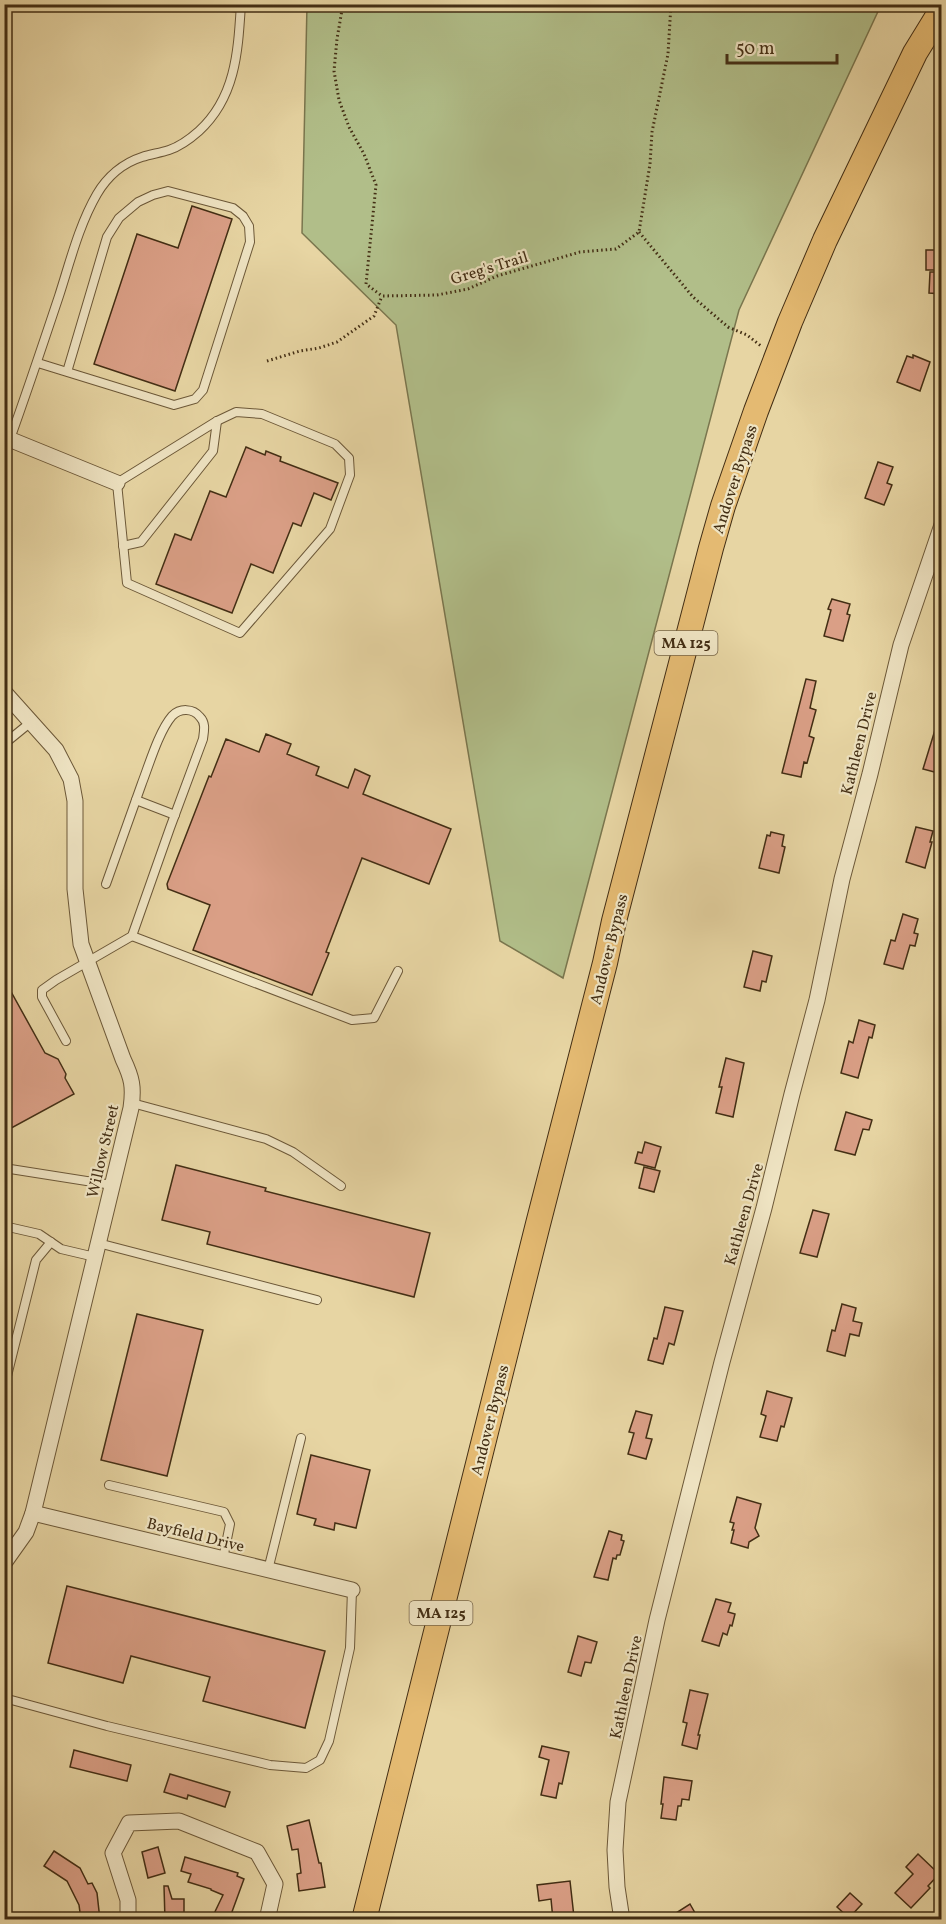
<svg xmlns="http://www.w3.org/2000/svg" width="946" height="1924" viewBox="0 0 946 1924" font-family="Vollkorn,serif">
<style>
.green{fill:#b1be89;stroke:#7a764e;stroke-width:1.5}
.building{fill:#da9f86;stroke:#432e14;stroke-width:1.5}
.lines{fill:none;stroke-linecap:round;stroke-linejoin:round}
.lane-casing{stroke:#6c5838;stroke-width:10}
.street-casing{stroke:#6c5838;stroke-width:17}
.primary-casing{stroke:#432e14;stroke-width:26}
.path{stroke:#432e14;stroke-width:3;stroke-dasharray:1.5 3;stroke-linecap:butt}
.lane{stroke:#efe4c3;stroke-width:8}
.street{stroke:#efe4c3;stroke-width:15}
.primary{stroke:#e4ba72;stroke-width:24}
.labels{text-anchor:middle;stroke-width:4.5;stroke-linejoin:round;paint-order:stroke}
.shield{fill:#efe4c3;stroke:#776548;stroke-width:1.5}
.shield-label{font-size:15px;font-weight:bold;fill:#432e14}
.street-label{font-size:16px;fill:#432e14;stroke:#efe4c3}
</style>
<rect width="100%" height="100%" fill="#e7d5a3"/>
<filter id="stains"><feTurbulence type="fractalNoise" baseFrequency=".00333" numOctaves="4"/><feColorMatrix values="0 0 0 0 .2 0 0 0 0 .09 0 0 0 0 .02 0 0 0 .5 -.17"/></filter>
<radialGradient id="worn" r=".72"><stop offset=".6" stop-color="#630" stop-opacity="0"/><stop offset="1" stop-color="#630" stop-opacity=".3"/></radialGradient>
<polygon class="green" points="307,5 881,5 739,310 563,978 500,941 396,325 302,233"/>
<g class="building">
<polygon points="192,206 232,219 175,391 94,364 137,234 178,248"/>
<polygon points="926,250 941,250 940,270 926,270"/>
<polygon points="930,272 942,272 942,294 929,293"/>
<polygon points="913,355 930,362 920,391 897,382 907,356 913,358"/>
<polygon points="246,447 265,455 266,451 281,457 280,461 338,483 331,500 314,493 301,526 293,523 273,573 251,564 232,613 156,584 175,534 191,540 210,491 226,497"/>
<polygon points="878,462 893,467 887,483 892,485 884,505 865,498"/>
<polygon points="832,599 850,604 847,614 850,615 843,641 824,636 831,610 828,609"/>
<polygon points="806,679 816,681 810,708 816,710 809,736 814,738 807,763 804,762 801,777 782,773"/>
<polygon points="939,717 942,718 942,774 923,769"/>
<polygon points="266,734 291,744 287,754 319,767 316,775 348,788 355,769 370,776 363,794 451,829 429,884 362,858 326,952 329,953 312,995 193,950 210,905 168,889 167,884 209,776 211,777 226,739 259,752"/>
<polygon points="916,827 933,831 930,842 932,842 925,868 906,862"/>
<polygon points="771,832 784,835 782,846 785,847 779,873 759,868 767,835 770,836"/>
<polygon points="903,914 918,919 914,933 918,934 915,946 910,945 903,969 884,964 891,940 895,941"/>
<polygon points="753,951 772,956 766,982 762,981 760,991 744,987"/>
<polygon points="4,979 45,1053 58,1059 66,1074 65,1078 74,1094 4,1132"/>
<polygon points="859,1020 875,1025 872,1038 869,1037 858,1078 841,1073 849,1041 853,1043"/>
<polygon points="726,1058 744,1063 733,1117 716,1113 722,1087 719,1087"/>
<polygon points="846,1112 872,1120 869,1130 863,1129 855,1155 835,1150"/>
<polygon points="645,1142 661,1147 655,1168 635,1163 638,1152 642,1153"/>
<polygon points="176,1165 266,1188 265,1191 430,1233 414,1297 207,1244 210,1232 162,1220"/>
<polygon points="644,1167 660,1171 654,1192 639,1188"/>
<polygon points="813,1210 829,1214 817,1257 800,1253"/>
<polygon points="842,1304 856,1308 853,1321 862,1323 859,1336 850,1334 845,1356 827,1351 832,1330 835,1331"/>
<polygon points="665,1307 683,1311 674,1345 669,1343 663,1364 648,1360 654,1338 657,1339"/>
<polygon points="137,1314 203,1330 167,1476 101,1460"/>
<polygon points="767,1391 792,1398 784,1427 781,1426 777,1441 760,1437 766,1416 761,1414"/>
<polygon points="636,1411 652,1415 646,1438 652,1439 646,1459 628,1454 634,1433 629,1432"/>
<polygon points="311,1455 370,1470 356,1528 335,1523 334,1530 314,1525 316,1519 297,1514"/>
<polygon points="737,1497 761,1504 755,1528 759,1536 749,1542 748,1548 731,1543 734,1530 732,1530 734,1523 730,1522"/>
<polygon points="609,1531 622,1535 621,1540 624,1541 620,1555 617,1555 616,1559 613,1558 608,1580 594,1577"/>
<polygon points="67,1586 325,1651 305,1728 203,1701 210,1677 131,1656 123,1683 48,1663"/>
<polygon points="716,1599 731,1603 728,1612 735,1614 732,1626 730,1625 727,1635 723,1633 719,1646 702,1641"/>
<polygon points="578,1636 597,1642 591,1663 585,1662 581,1676 568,1672"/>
<polygon points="690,1690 708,1694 698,1735 700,1735 697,1749 682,1745 687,1723 683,1722"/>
<polygon points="542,1746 569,1752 562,1784 559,1783 556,1798 541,1795 549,1760 539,1757"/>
<polygon points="74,1750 131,1765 127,1781 70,1767"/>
<polygon points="170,1774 230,1792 225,1807 188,1795 187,1799 164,1792"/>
<polygon points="664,1777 692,1781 689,1800 682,1799 681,1806 678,1806 676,1820 661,1818 663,1804 661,1804"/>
<polygon points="309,1820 319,1863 321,1863 325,1887 299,1891 297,1874 301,1873 298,1849 292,1850 287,1826"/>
<polygon points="158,1847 165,1873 148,1878 142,1852"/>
<polygon points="54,1851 80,1868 88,1884 92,1883 97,1893 100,1920 81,1920 79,1905 67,1881 44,1866"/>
<polygon points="918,1854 939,1874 928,1886 930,1888 911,1908 895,1893 913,1874 906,1867"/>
<polygon points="185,1857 238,1873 237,1876 244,1879 229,1920 211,1920 223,1895 211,1890 211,1889 188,1882 191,1874 181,1871"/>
<polygon points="570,1881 574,1917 553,1920 551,1899 539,1901 537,1885"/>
<polygon points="164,1886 168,1886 172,1899 184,1899 184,1920 165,1920"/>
<polygon points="850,1893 862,1904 849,1918 837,1907"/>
<polygon points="690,1904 699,1920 665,1920"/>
</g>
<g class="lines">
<defs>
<g id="lane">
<polyline points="196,4 241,8"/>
<polyline points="38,363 174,405 195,399 203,390 250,242 249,226 243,216 233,208 168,191 153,195 138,202 119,218 107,237 67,372"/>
<polygon points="236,412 262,414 335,444 349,458 350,475 330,529 240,633 127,583 117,483 217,421"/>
<path d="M10 439C27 392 43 344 59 296 70 262 79 225 97 194 107 177 123 163 142 157 151 154 160 153 169 150 181 146 190 139 199 131 236 97 238 51 241 4"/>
<polyline points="123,546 141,542 213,451 217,421"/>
<polyline points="4,744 31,722"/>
<polyline points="136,800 175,815"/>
<polyline points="132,936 352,1020 374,1018 398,971"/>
<path d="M66 1041 42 997V990L56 980 132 936 170 828 203 739C204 731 206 723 200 717 193 708 180 708 172 716 159 731 149 765 142 783 130 817 118 850 106 884"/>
<polyline points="132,1103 266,1139 293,1152 341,1186"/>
<polyline points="4,1168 112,1185"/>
<polyline points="4,1226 39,1234 61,1249 95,1257"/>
<polyline points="98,1243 317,1300"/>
<polyline points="4,1388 36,1260 51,1242"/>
<polyline points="109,1485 224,1512 230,1524 223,1559"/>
<polyline points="268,1570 301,1438"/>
<polyline points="4,1698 107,1726 270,1765 306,1768 320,1760 329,1741 350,1648 352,1590"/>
</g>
<g id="street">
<polyline points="4,437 117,483"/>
<path d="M4 692 56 750 71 779 75 801V889L81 944 123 1059C132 1078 134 1087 131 1108L33 1513 26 1532 4 1563"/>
<polyline points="33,1513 352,1590"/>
<polyline points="128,1920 128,1900 113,1853 129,1823 179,1821 257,1852 275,1884 267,1920"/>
<polyline points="622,1920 617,1887 615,1850 618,1802 657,1620 722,1362 764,1208 792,1094 817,1000 842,879 870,774 901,645 942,525"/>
</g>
<polyline id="primary" points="364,1920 538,1224 605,963 614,921 711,548 723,506 756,411 790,322 825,240 915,53 942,9"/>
</defs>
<use href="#lane" class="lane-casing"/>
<use href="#street" class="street-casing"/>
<use href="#primary" class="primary-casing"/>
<g class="path">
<polyline points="343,4 337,39 334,71 339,100 349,127 364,154 376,185 366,284 382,296 437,295 468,289 497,276 580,252 616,249 639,232 650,164 652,132 668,54 671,4"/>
<polyline points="639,232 693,297 728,327 747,335 761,346"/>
<polyline points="267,361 300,351 319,348 337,342 374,316 382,296"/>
</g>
<use href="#lane" class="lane"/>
<use href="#street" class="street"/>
<use href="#primary" class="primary"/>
</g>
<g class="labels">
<g class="shield">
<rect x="654.5" y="631" width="63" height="24" rx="4.5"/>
<rect x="409.5" y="1601" width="63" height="24" rx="4.5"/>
</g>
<g class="shield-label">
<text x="686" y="648">MA 125</text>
<text x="441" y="1618">MA 125</text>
</g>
<g class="street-label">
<text transform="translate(489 267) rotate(-17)" y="6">Greg's Trail</text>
<text transform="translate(734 479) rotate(-72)" y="6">Andover Bypass</text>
<text transform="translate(858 743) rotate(-76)" y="6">Kathleen Drive</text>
<text transform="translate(608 949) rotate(-76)" y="6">Andover Bypass</text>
<text transform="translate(102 1151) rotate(-77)" y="6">Willow Street</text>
<text transform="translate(743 1214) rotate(-74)" y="6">Kathleen Drive</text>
<text transform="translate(489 1420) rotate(-76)" y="6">Andover Bypass</text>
<text transform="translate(196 1534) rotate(14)" y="6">Bayfield Drive</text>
<text transform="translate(625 1687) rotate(-78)" y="6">Kathleen Drive</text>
</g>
</g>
<rect width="946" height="1924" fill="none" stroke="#e7d5a3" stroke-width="24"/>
<rect x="6" y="6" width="934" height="1912" fill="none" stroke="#432e14" stroke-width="3"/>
<rect x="12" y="12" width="922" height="1900" fill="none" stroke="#432e14" stroke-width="1.5"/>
<path d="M727 54v9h110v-9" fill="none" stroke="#432e14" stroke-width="3"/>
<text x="736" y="54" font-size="18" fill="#432e14" stroke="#efe4c3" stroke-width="4.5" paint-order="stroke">50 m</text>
<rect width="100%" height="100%" filter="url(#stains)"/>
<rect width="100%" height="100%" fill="url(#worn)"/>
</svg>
